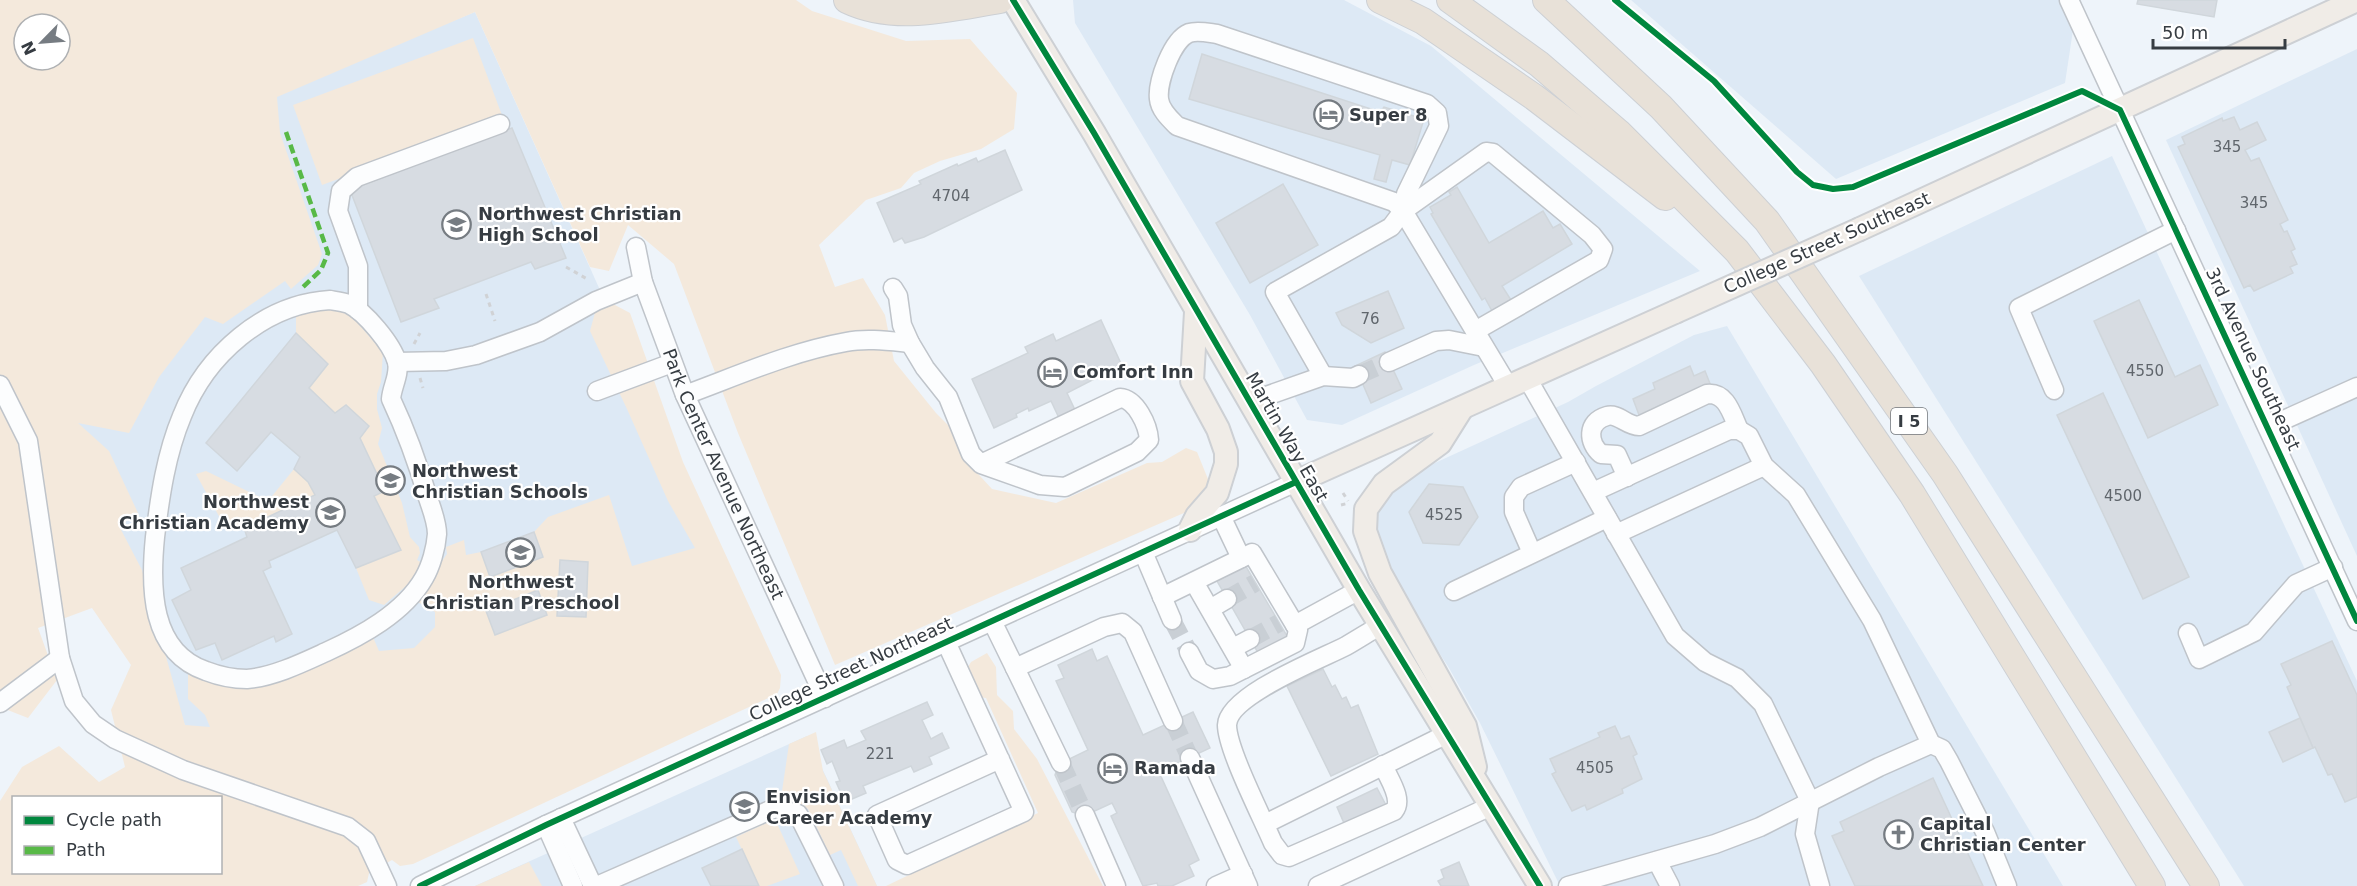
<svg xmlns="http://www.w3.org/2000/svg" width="2357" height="886" viewBox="0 0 2357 886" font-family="'DejaVu Sans',sans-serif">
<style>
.built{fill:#dde9f5}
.green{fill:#f4e9dc;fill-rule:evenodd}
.building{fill:#d7dce2;stroke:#d0d6db;stroke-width:1.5}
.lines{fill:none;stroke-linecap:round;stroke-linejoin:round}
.minor-tunnel{stroke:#c9cfd5;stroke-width:18;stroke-dasharray:18 9;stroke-linecap:butt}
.minor-casing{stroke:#bfc4ca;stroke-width:21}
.major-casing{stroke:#cdd0d4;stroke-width:26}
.highway-casing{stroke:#cdd0d4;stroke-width:28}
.path{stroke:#d0d2d5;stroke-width:3;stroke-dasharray:4.5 4.5;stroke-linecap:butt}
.minor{stroke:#fcfdfe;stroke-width:18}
.major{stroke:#f0ece7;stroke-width:22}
.highway{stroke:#e8e1d8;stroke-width:26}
.major-bridge-casing{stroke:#cdd0d4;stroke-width:26;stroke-linecap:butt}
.major-bridge{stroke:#f0ece7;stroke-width:22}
.quiet{stroke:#58b947;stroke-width:4.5;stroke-dasharray:9 4.5;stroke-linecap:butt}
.cycleway-casing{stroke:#fff;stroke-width:10}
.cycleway{stroke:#00873e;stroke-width:6}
.labels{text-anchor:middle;stroke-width:4.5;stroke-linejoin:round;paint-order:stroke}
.number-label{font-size:15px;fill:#60666c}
.shield{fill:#fff;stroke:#72767b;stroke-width:1.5}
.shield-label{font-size:16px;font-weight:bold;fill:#363c42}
.poi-label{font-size:18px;font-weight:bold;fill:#363c42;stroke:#fff;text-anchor:start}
.street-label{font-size:18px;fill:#363c42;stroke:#fff}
</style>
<rect width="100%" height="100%" fill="#eef4fa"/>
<g class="built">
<polygon points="1073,0 1344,0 1431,46 1700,271 1474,365 1342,425 1307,420 1250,315 1075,23"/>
<polygon points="1631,0 2067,0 2075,17 2065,83 1836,179"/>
<polygon points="475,12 778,686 305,733 185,726 0,203"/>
<polygon points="2357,49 2357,556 2166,140"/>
<polygon points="2112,156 2357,681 2357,886 2244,886 1859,276"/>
<polygon points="1727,326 2063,886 1560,886 1480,723 1449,668 1376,555 1372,531 1383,498 1413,473 1568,402 1596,386 1694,335"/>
<polygon points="807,736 877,886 475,886"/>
</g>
<g class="green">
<path d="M0 0H796L812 11 906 41 970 39 1017 93 1014 129 981 149 940 161 914 173 901 188 866 200 819 245 835 287 863 278 885 315 894 361 936 413 951 428 969 464 992 489 1056 503 1147 463 1162 462 1186 448 1197 452 1210 484 1193 509 835 665 738 433 674 264 628 225 609 271 590 267 475 12 277 97 280 133 322 254 318 265 291 289 285 281 223 324 205 317 159 377 129 433 78 423 109 451 138 513 119 526 142 570 185 725 210 727 205 715 188 699V673L237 683 372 635 379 651 414 648 435 627V612L418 602 416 598 447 554 446 547 464 540 466 555 481 552 491 577 543 557 534 532 548 517 609 495 632 566 695 548 668 501 627 409 590 331 596 309 613 304 630 313 683 462 781 675 780 688 777 694 413 864 400 866 392 860 369 873 367 882 358 886H0V801L22 767 59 746 99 782 125 767 111 710 131 665 92 608 38 628 57 680 28 718 0 707ZM24 24H60V60H24ZM560 561 588 562 585 617 557 616ZM538 591 547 615 495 635 486 611ZM14 798H220V872H14Z"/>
<polygon points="473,38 503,118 322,185 293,105"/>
<polygon points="333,307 348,312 383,352 381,382 377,394 377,409 382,428 378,444 402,503 410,537 419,547 420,553 417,560 422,563 413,580 384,605 369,600 356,568 401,550 374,496 360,438 369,426 346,406 335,413 309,388 296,333 296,316"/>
<polygon points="294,469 308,482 315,495 244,528 227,531 196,474 206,471 268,501"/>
<polygon points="987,653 996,667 997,695 1013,711 1014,729 1037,759 1103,886 886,886 1038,813 986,698 971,696 962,677 971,662"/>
<polygon points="816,732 823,771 877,886 858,886 841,850 830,855 808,809 798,803 781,798 789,744"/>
<polygon points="775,819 800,874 767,886 759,886 736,837"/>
<polygon points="529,862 542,886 475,886"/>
</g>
<g class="building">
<polygon points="2138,0 2217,0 2214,17 2137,4"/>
<polygon points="1202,54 1380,112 1384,107 1424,119 1410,165 1392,160 1386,182 1374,179 1380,155 1189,99"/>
<polygon points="2234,117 2240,130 2257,122 2266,140 2245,150 2251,161 2259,158 2288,220 2280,224 2284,232 2287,231 2295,249 2291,251 2297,264 2290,267 2293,273 2254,291 2250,285 2244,288 2178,147 2185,144 2182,137 2222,118 2223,121"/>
<polygon points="512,128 566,258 535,269 531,262 434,299 439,308 401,322 350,190"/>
<polygon points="1005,150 1022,190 924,237 905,243 902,238 894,242 877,203 921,184 919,181 957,164 958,166 976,158 978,162"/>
<polygon points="1283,184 1318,245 1250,283 1216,223"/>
<polygon points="1457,187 1489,243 1543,211 1553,228 1560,224 1572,244 1502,286 1511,300 1492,311 1485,298 1482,300 1431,214 1433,213 1430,207 1451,195 1449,192"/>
<polygon points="1388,291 1404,328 1371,343 1342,325 1336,313"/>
<polygon points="2139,300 2175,377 2200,365 2218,405 2148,438 2094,321"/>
<polygon points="1101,320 1123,368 1101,378 1100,376 1067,393 1075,410 1059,418 1051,401 1029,411 1028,408 1016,414 1017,417 994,428 972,379 1028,353 1025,347 1053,334 1056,341"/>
<polygon points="296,333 328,364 309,388 335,413 346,405 369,426 360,438 385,491 374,496 401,550 356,568 337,530 269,561 271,567 263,571 292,634 276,642 274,636 222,660 215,643 196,650 172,600 191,590 181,568 247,537 244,528 315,495 308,482 294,469 300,457 271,432 237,471 206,443"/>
<polygon points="1385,352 1402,389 1371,403 1355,366"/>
<polygon points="1690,366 1694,376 1705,371 1711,386 1661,409 1660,405 1639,415 1633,399 1655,389 1653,383"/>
<polygon points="2103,393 2189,577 2143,599 2057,415"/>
<polygon points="1429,484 1463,487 1478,517 1459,545 1423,543 1409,512"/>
<polygon points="534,532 543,557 490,577 481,552"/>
<polygon points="560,560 588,562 586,617 557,616"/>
<polygon points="1245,565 1290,641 1261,658 1217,581"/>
<polygon points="538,590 547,615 495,635 486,611"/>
<polygon points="2332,641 2357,695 2357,797 2345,802 2332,774 2328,775 2315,747 2313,748 2287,687 2291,685 2281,664"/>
<polygon points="1092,649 1097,661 1107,656 1143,735 1193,712 1210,748 1159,772 1199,860 1189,865 1194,876 1172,886 1158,886 1157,883 1143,886 1111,816 1117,813 1112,803 1084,816 1072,812 1055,775 1059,764 1088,750 1056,681 1064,678 1058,665"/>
<polygon points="1323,669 1332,687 1335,685 1342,699 1346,697 1351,708 1358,705 1378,754 1331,776 1287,686"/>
<polygon points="927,702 933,715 922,720 931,739 942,733 949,748 929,757 932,764 914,772 911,766 863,786 866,793 845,802 836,782 840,781 832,761 827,764 821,750 844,740 847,748 866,740 861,731"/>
<polygon points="2300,718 2313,748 2283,762 2269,732"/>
<polygon points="1615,726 1621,739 1629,736 1637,754 1633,756 1642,779 1622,789 1623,793 1587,810 1585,805 1572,811 1552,774 1556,772 1550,759 1600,737 1598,733"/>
<polygon points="1933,778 1983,886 1855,886 1832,836 1844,831 1840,822"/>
<polygon points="1377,788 1389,811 1347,830 1337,807"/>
<polygon points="742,849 759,886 711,886 702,868"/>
<polygon points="1459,862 1469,886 1441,886 1438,881 1444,878 1441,870"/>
</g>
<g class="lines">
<g class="minor-tunnel">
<polyline points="1359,375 1389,362"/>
<polyline points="1227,599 1255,583"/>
<polyline points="1172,620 1189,652"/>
<polyline points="1250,639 1279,623"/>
<polyline points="1173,721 1190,758"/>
<polyline points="1061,763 1085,815"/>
</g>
<defs>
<g id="minor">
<polyline points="2069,0 2357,621"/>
<path d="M1403 211 1406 194 1439 126 1437 113 1427 104 1217 34C1209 33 1198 30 1189 33 1172 40 1157 82 1159 99 1160 110 1170 119 1177 126L1394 202 1403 211 1508 386"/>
<path id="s1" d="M636 247 643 282 685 395 825 698"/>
<path d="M893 288 898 296 902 325 910 343 925 368 948 397 971 454 981 464 1040 485 1065 487 1137 452 1149 440C1148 425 1136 399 1120 398L981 464"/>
<path d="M330 300C336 301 344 302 349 304 365 312 392 344 397 362 400 375 392 386 391 399 406 431 418 464 428 498 432 510 437 522 437 534 436 548 431 566 424 578 404 613 361 636 326 652 302 663 273 677 247 679 233 679 219 676 206 671 150 652 150 587 155 537 160 496 166 454 182 416 206 355 264 304 330 300Z"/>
<polyline points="358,310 358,266 338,211 341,191 357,177 500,124"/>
<polyline points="397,362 446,361 476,355 540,332 596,301 643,282"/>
<polyline points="1389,362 1436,341 1449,340 1484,347"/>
<polyline points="1323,376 1275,292 1391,227 1403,211 1486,152 1493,153 1592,235 1603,249 1599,260 1475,331"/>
<polyline points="1527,378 1675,636 1705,662 1737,678 1763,704 1810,801 1805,834 1820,886"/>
<polyline points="0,385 28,441 60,658 74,701 93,724 115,739 183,770 348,827 366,841 387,886"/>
<polyline points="2054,390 2019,308 2176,230"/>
<polyline points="597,391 672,363"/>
<path d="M685 395C737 376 790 352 846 342 866 338 889 341 910 343"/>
<polyline points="1249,402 1323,376 1353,378 1359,375"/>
<polyline points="2268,427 2357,387"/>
<path d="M1627 477 1617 455 1601 454C1588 443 1586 422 1607 416 1618 413 1627 426 1639 426L1707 394C1727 392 1732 415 1739 430"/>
<polyline points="1593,492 1729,430 1739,430 1749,436 1764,466 1796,495 1872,620 1931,744"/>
<polyline points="1221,516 1241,558"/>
<polyline points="1616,534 1764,466"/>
<polyline points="1143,552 1172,620"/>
<polyline points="1532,553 1514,512 1514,497 1521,487 1576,462"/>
<polyline points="1194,582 1244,669"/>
<polyline points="1454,591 1607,518"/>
<polyline points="1162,597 1252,553 1298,630 1295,643 1230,676 1213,679 1199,671 1189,652"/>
<polyline points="1210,609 1227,599"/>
<polyline points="992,621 1015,668 1104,627 1122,623 1133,632 1173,721"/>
<polyline points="1295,625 1359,590"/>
<path d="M1381 625C1369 632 1358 639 1346 646 1321 659 1228 695 1227 725 1227 749 1262 817 1273 843L1282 855 1289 857 1394 811C1404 799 1388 778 1383 765"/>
<polyline points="2188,633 2199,659 2254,632 2296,584 2333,567"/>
<path d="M946 642C972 699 998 756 1024 812L907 865 897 860 877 815 1000 759"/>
<polyline points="1233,648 1250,639"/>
<polyline points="1015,668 1061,763"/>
<polyline points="0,703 60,658"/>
<polyline points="1190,758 1248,886"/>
<polyline points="1085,815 1116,886"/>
<polyline points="561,818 592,884 599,885 775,808 798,814 834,886"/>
<polyline points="1265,824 1447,734"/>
<polyline points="546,825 573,886"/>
<polyline points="1657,861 1670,886"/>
<polyline points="420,886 546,825 1296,482"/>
<polyline points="1216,886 1243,874"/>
<polyline points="1318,886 1491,806"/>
<polyline points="1568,886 1715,844 1760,827 1879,767 1931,744 1942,749 1949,761 1985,832 2007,886"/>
</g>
<g id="major">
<polyline points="1013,0 1094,133 1359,590 1540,886"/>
<polyline points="1860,229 2357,0"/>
<polyline points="1462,408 1440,443 1384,484 1366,509 1365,531 1380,573 1465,726 1475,767"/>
<polyline points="1296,482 1675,312"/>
<polyline points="1190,530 1197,516 1217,493 1226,464 1226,452 1218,429 1192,381 1196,312"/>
</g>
<g id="highway">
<path d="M847 0C895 23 950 8 1000 0"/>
<polyline points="1380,0 1423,21 1534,97 1665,197"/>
<polyline points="1450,0 1539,64 1618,132 1737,251 1823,364 1912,494 2152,886"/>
<polyline points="1546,0 1661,107 1767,221 1945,474 2206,886"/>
</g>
</defs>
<use href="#minor" class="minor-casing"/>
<use href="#major" class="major-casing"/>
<use href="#highway" class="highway-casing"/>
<g class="path">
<polyline points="566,267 589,280"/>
<polyline points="486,294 495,321"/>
<polyline points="414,344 420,333"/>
<polyline points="420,378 423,388"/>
<polyline points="1343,493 1348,501"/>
<polyline points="1341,505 1349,503"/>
</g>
<use href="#minor" class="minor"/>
<use href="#major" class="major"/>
<use href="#highway" class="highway"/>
<defs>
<polyline id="major-bridge" points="1675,312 1860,229"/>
</defs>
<use href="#major-bridge" class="major-bridge-casing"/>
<use href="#major-bridge" class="major-bridge"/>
<polyline class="quiet" points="286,132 328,253 321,270 302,288"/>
<defs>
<g id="cycleway">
<polyline points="1013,0 1094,133 1359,590 1540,886"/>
<polyline points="1615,0 1714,81 1797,172 1813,185 1833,189 1853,187 2082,91 2120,110 2357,621"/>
<polyline points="420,886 546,825 1296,482"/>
</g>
</defs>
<use href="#cycleway" class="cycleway-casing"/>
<use href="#cycleway" class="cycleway"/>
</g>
<defs>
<symbol id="hotel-ring" viewBox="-11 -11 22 22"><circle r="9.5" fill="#fff" stroke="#767c82" stroke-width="1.5"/><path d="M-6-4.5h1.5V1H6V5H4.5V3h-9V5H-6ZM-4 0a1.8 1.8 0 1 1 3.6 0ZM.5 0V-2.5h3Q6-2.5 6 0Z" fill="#767c82"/></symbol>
<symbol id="school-ring" viewBox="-11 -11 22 22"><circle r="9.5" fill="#fff" stroke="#767c82" stroke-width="1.5"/><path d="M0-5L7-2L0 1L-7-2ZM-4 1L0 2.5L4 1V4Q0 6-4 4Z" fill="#767c82"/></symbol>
<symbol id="church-ring" viewBox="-11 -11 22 22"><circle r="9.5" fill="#fff" stroke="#767c82" stroke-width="1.5"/><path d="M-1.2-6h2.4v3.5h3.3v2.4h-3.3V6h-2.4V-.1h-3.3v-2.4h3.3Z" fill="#767c82"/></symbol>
</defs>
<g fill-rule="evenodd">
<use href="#hotel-ring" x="1312" y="98" width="33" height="33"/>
<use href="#school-ring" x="440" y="208" width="33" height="33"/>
<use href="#hotel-ring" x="1036" y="356" width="33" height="33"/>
<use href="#school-ring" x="374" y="464" width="33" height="33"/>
<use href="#school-ring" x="314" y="496" width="33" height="33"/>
<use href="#school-ring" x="504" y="536" width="33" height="33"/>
<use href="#hotel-ring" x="1096" y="752" width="33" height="33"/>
<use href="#school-ring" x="728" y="790" width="33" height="33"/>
<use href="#church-ring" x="1882" y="818" width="33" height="33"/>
</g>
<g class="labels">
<g class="number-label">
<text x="2227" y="152">345</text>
<text x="951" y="201">4704</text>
<text x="2254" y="208">345</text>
<text x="1370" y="324">76</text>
<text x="2145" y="376">4550</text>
<text x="2123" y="501">4500</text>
<text x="1444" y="520">4525</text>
<text x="880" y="759">221</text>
<text x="1595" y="773">4505</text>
</g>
<rect class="shield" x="1891" y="408" width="36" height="26" rx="4.5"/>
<g class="shield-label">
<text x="1909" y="427">I 5</text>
</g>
<g class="poi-label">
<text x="1349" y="121">Super 8</text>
<text x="478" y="220">Northwest Christian<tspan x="478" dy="21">High School</tspan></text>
<text x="1073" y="378">Comfort Inn</text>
<text x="412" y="477">Northwest<tspan x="412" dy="21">Christian Schools</tspan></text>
<text x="309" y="508" text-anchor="end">Northwest<tspan x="309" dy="21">Christian Academy</tspan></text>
<text x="521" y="588" text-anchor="middle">Northwest<tspan x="521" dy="21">Christian Preschool</tspan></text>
<text x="1134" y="774">Ramada</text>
<text x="766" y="803">Envision<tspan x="766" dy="21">Career Academy</tspan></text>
<text x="1920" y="830">Capital<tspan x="1920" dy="21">Christian Center</tspan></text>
</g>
<g class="street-label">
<text transform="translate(1827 243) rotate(-24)" y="6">College Street Southeast</text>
<text transform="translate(2253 359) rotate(65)" y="6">3rd Avenue Southeast</text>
<text transform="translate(1287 437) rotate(60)" y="6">Martin Way East</text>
<text dy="6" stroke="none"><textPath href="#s1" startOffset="244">Park Center Avenue Northeast</textPath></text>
<text transform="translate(851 669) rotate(-25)" y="6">College Street Northeast</text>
</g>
</g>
<rect x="12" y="796" width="210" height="78" fill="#ffffff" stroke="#afb1b3" stroke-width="1.5"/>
<rect x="24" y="816" width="30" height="9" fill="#00873e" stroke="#afb1b3" stroke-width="1.5"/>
<text x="66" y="826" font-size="18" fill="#363c42">Cycle path</text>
<rect x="24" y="846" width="30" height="9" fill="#58b947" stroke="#afb1b3" stroke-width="1.5"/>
<text x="66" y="856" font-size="18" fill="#363c42">Path</text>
<g transform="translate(42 42) rotate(245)"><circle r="28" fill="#ffffff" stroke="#afb1b3" stroke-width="1.5"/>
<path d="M0-4.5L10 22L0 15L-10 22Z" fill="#767c82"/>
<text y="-9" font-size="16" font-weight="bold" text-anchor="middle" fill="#363c42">N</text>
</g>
<path d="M2153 39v9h132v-9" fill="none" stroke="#363c42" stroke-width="3"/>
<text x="2162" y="39" font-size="18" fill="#363c42" stroke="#ffffff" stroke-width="4.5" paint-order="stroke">50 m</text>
</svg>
